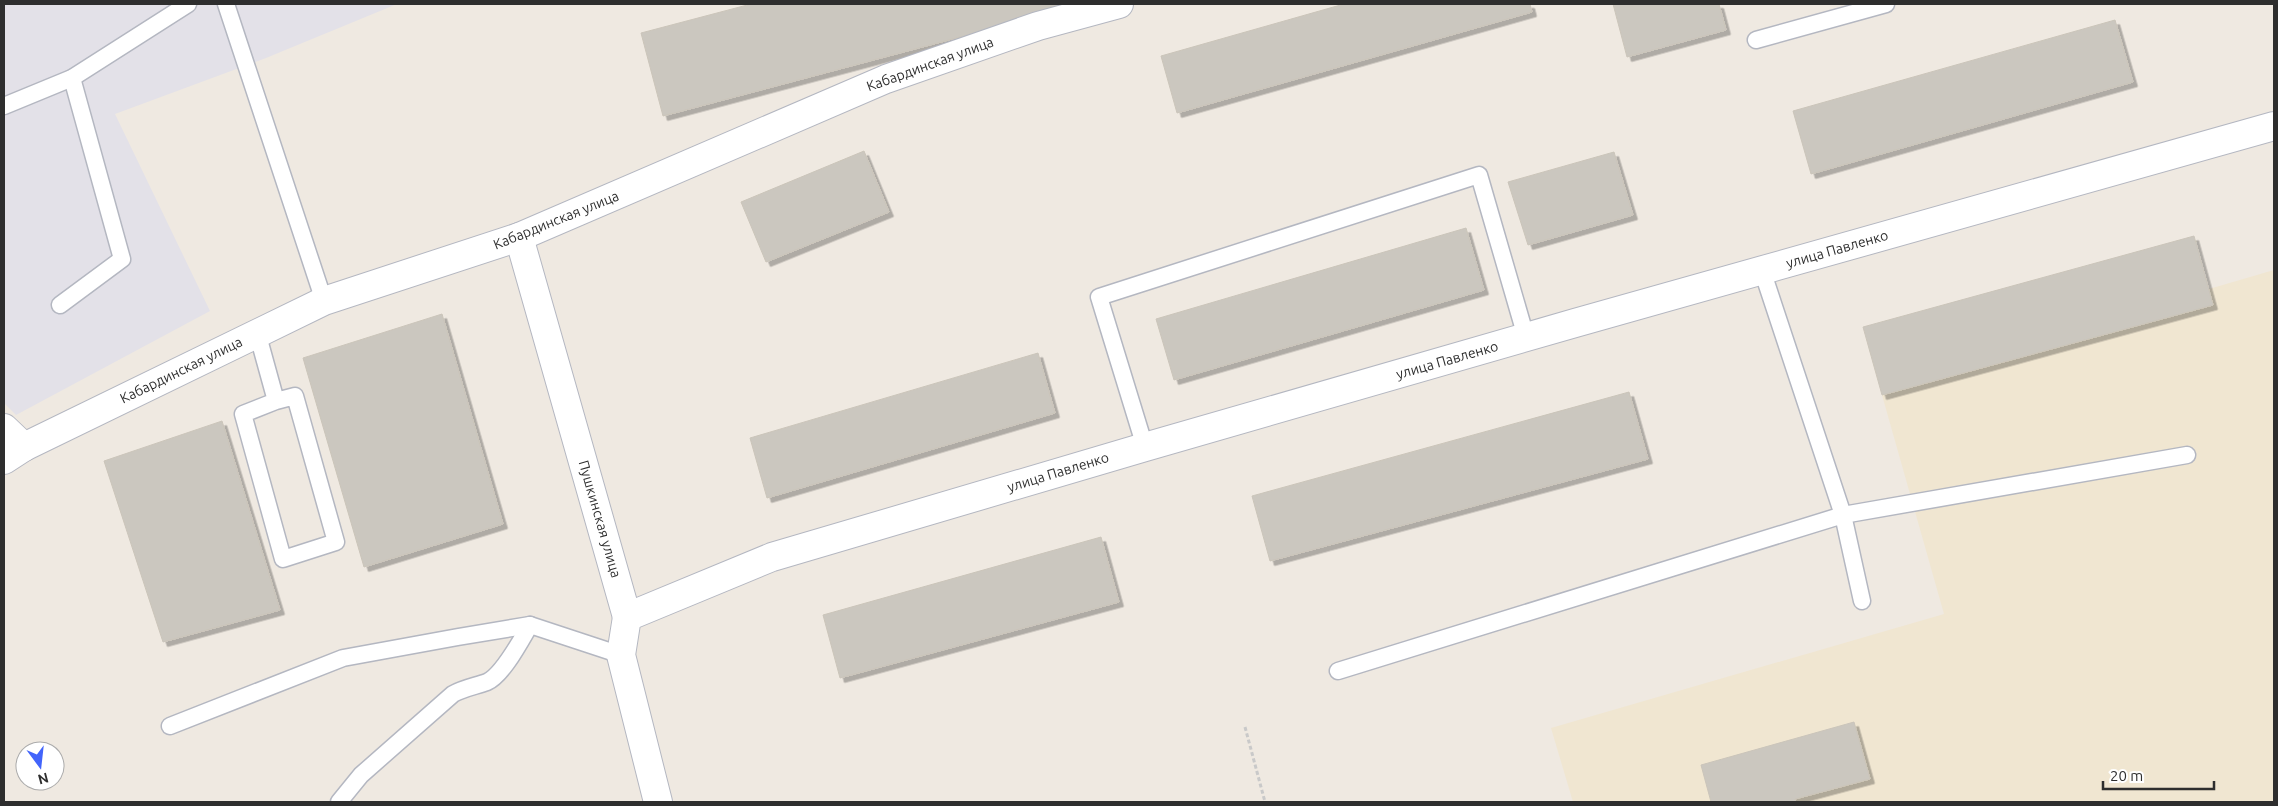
<svg xmlns="http://www.w3.org/2000/svg" width="2278" height="806" viewBox="0 0 2278 806" font-family="Ubuntu,sans-serif">
<style>
.industrial{fill:#e3e1e8}
.education{fill:#f0e6d1}
.building{fill:#cbc7bf;stroke:#cbc5ba;filter:url(#shadow)}
.lines{fill:none;stroke-linecap:round;stroke-linejoin:round}
.lane-casing{stroke:#b4b7c1;stroke-width:19}
.street-casing{stroke:#b4b7c1;stroke-width:30}
.secondary-casing{stroke:#b4b7c1;stroke-width:30}
.path{stroke:#c9c9c9;stroke-width:3;stroke-dasharray:4 2.5;stroke-linecap:butt}
.lane{stroke:#fff;stroke-width:16}
.street{stroke:#fff;stroke-width:28}
.secondary{stroke:#fff;stroke-width:28}
.labels{text-anchor:middle;stroke-width:4;stroke-linejoin:round;paint-order:stroke}
.street-label{font-size:14px;fill:#2e2e2e;stroke:#fff}
</style>
<defs>
<filter id="shadow"><feDropShadow dx="4.5" dy="4.5" stdDeviation="0" flood-color="#0004"/></filter>
</defs>
<rect width="100%" height="100%" fill="#efe9e1"/>
<polygon class="industrial" points="4,4 397,4 266,58 115,114 210,311 16,415 4,403"/>
<polygon class="education" points="2274,270 2274,802 1573,802 1551,728 1944,614 1882,395 2212,305 2209,289"/>
<g class="building">
<polygon points="751,4 1084,4 663,116 641,33"/>
<polygon points="1344,4 1530,4 1532,12 1177,113 1161,56"/>
<polygon points="1613,4 1719,4 1726,30 1627,57"/>
<polygon points="2115,20 2133,82 1811,174 1793,111"/>
<polygon points="864,151 889,212 766,262 741,202"/>
<polygon points="1614,152 1633,215 1528,245 1508,182"/>
<polygon points="1466,228 1484,290 1174,380 1156,319"/>
<polygon points="2194,236 2213,305 1882,395 1863,327"/>
<polygon points="442,314 503,524 364,567 303,358"/>
<polygon points="1038,353 1055,413 767,498 750,438"/>
<polygon points="1629,392 1648,459 1270,561 1252,496"/>
<polygon points="222,421 280,610 163,642 104,461"/>
<polygon points="1101,537 1119,602 840,678 823,615"/>
<polygon points="1854,722 1870,779 1795,799 1796,802 1711,802 1701,765"/>
</g>
<g class="lines">
<defs>
<g id="lane">
<polyline points="226,4 324,301"/>
<polyline points="1756,40 1886,4"/>
<polyline points="4,106 72,78 188,4"/>
<polyline points="1762,270 1843,515 1862,601"/>
<polyline points="60,305 122,259 72,78"/>
<polyline points="257,332 276,401 295,396 336,542 283,559 243,414 276,401"/>
<polyline points="1145,447 1099,297 1479,175 1526,337"/>
<polyline points="1338,671 1843,515 2187,455"/>
<polyline points="170,726 343,658 458,637 530,625 621,655"/>
<path d="M339 802 361 775 453 694C464 688 476 686 487 682 503 675 521 640 530 625"/>
</g>
<g id="street">
<polyline points="519,237 627,617"/>
<polyline points="4,428 24,447"/>
<polyline points="4,460 24,447 324,301 519,237 886,79 1038,26 1119,4"/>
</g>
<polyline id="secondary" points="658,802 621,655 627,617 772,557 1145,447 1575,323 2274,126"/>
</defs>
<use href="#lane" class="lane-casing"/>
<use href="#street" class="street-casing"/>
<use href="#secondary" class="secondary-casing"/>
<polyline class="path" points="1245,727 1265,802"/>
<use href="#lane" class="lane"/>
<use href="#street" class="street"/>
<use href="#secondary" class="secondary"/>
</g>
<g class="labels">
<g class="street-label">
<text transform="translate(930 64) rotate(-20)" y="5">Кабардинская улица</text>
<text transform="translate(556 220) rotate(-22)" y="5">Кабардинская улица</text>
<text transform="translate(1837 249) rotate(-16)" y="5">улица Павленко</text>
<text transform="translate(1447 360) rotate(-16)" y="5">улица Павленко</text>
<text transform="translate(181 370) rotate(-26)" y="5">Кабардинская улица</text>
<text transform="translate(1058 472) rotate(-17)" y="5">улица Павленко</text>
<text transform="translate(600 519) rotate(74)" y="5">Пушкинская улица</text>
</g>
</g>
<rect width="2278" height="806" fill="none" stroke="#2e2e2e" stroke-width="10"/>
<g transform="translate(40 766) rotate(165)"><circle r="24" fill="#ffffff" stroke="#ababab"/>
<path d="M0-4L9 19L0 12L-9 19Z" fill="#4264fb"/>
<text y="-8" font-size="14" font-weight="bold" text-anchor="middle" fill="#2e2e2e">N</text>
</g>
<path d="M2103 781v8h111v-8" fill="none" stroke="#2e2e2e" stroke-width="2.5"/>
<text x="2110" y="781" font-size="15" fill="#2e2e2e" stroke="#ffffff" stroke-width="4" paint-order="stroke">20 m</text>
</svg>
